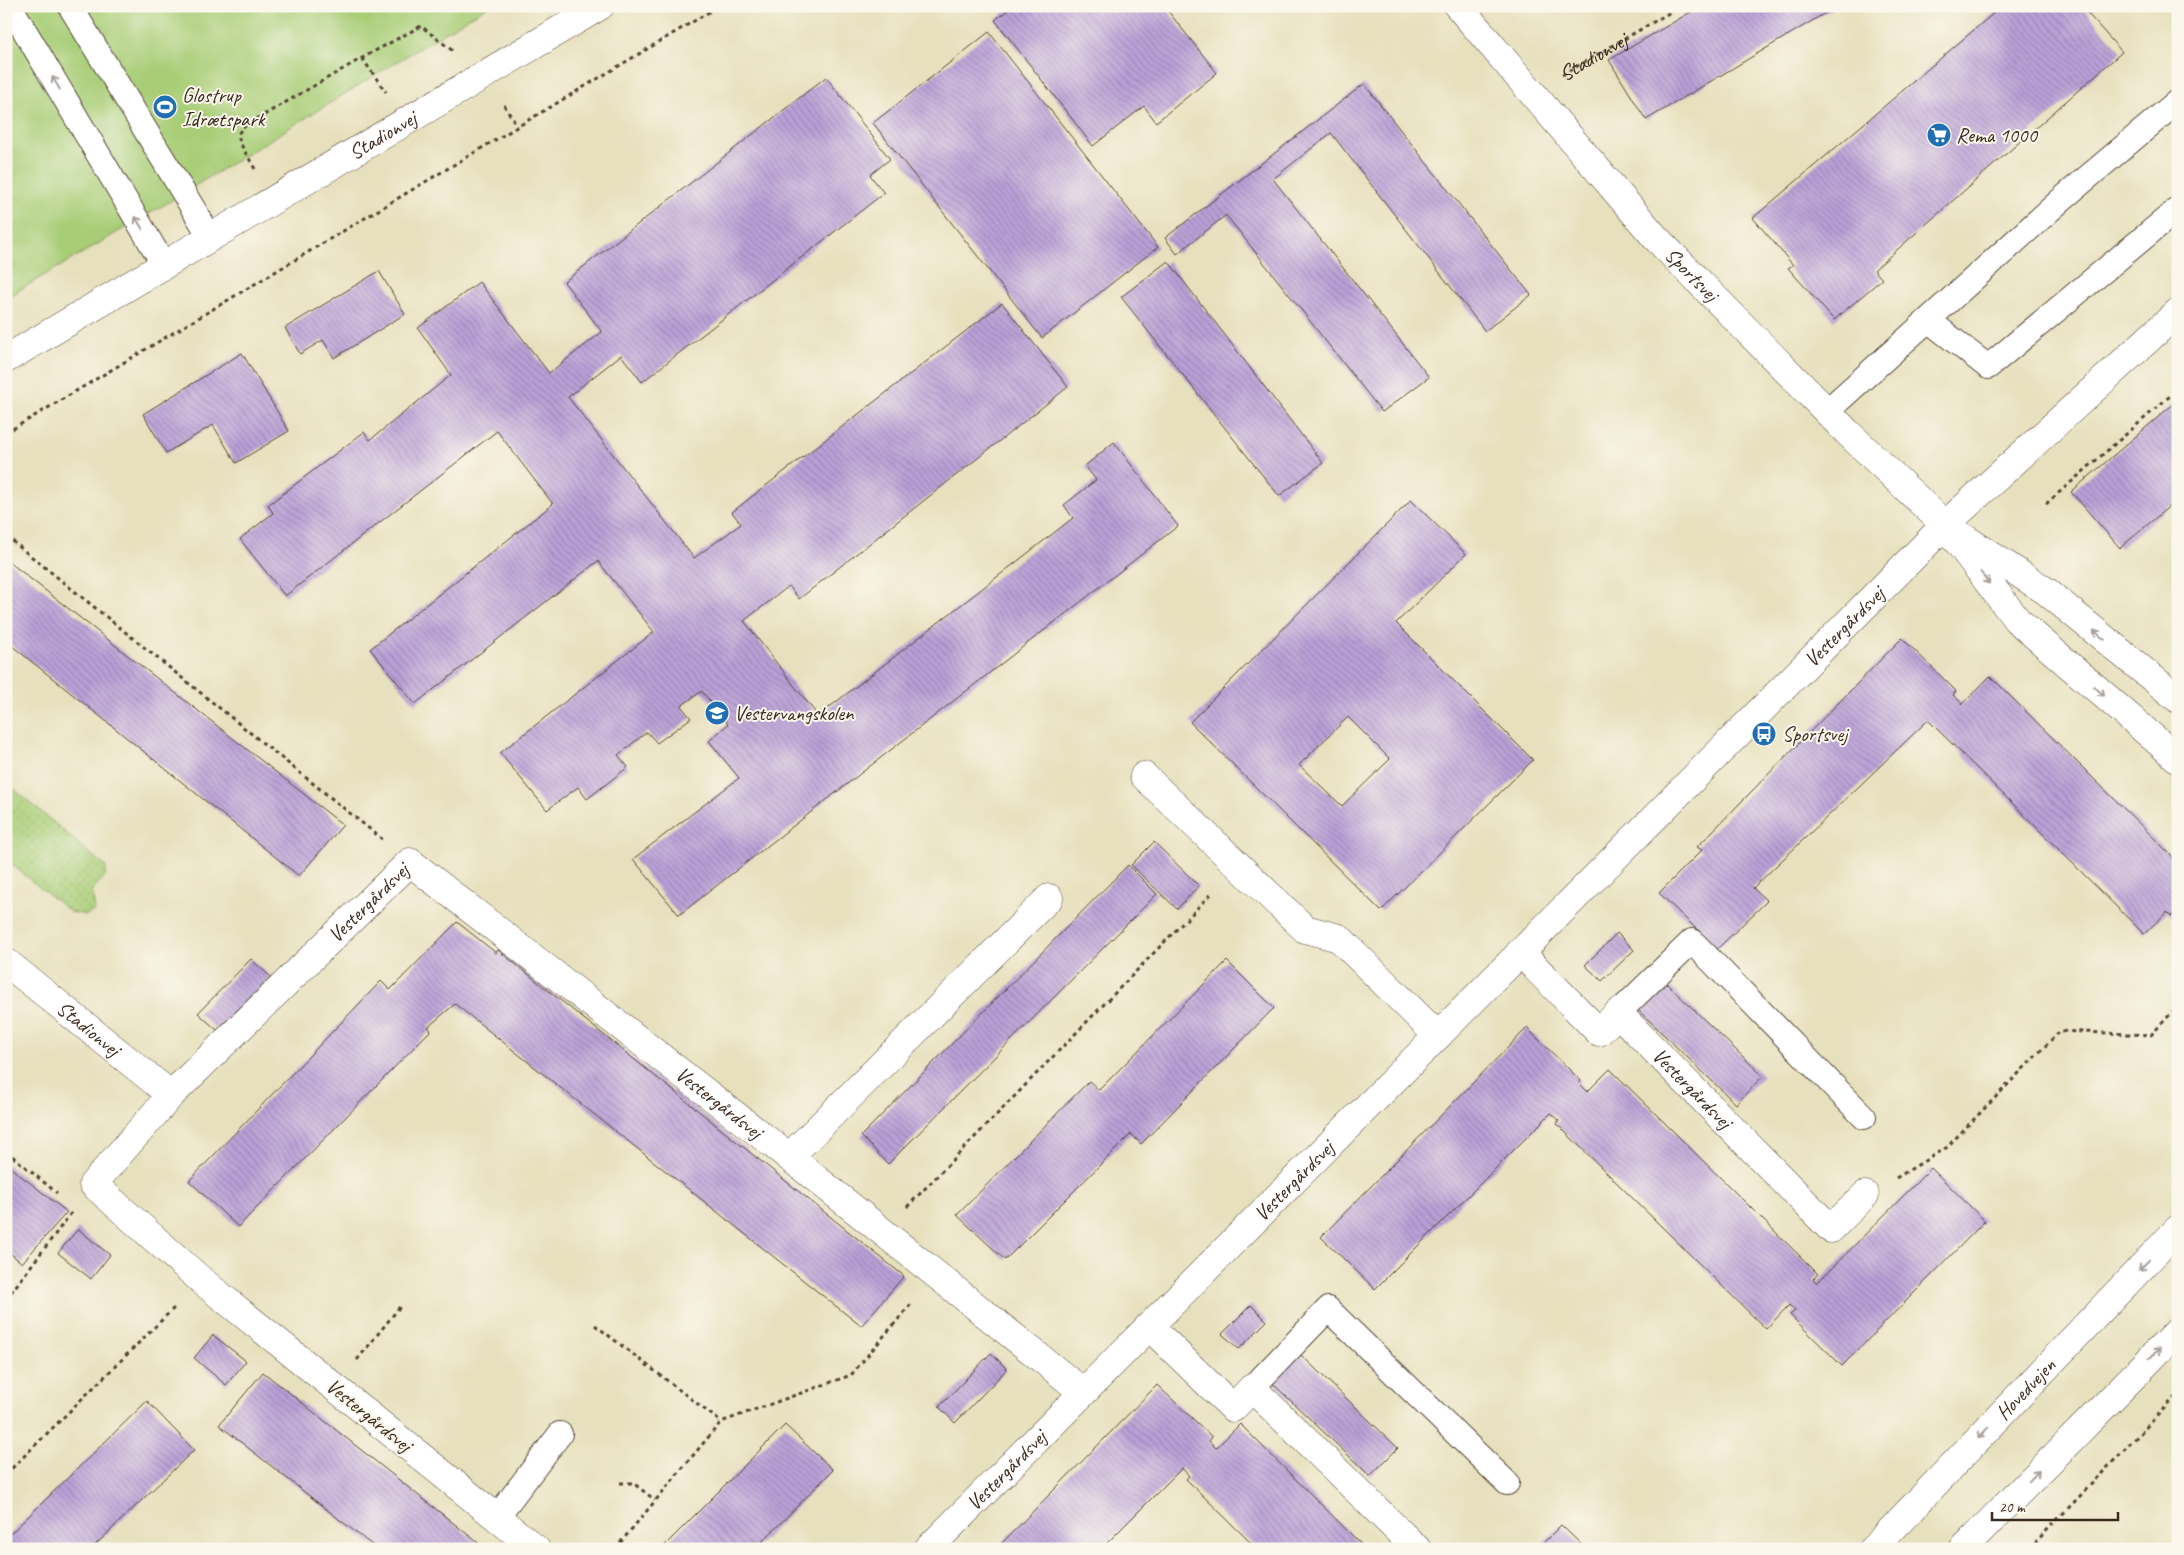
<svg xmlns="http://www.w3.org/2000/svg" width="2184" height="1555" viewBox="0 0 2184 1555" font-family="Caveat,sans-serif">
<style>
.park{fill:url(#park-dots);stroke:#717c4a}
.pitch{fill:#a7cd76;stroke:#717c4a}
.building{fill:url(#building-back-hatch);fill-rule:evenodd}
.lines{fill:none;stroke-linecap:round;stroke-linejoin:round}
.service-casing{stroke:#554536;stroke-width:26}
.minor-casing{stroke:#554536;stroke-width:29}
.tertiary-casing{stroke:#554536;stroke-width:29}
.secondary-casing{stroke:#554536;stroke-width:29}
.path{stroke:#554536;stroke-width:3;stroke-dasharray:4 4;stroke-linecap:butt}
.service{stroke:#fff;stroke-width:24}
.minor{stroke:#fff;stroke-width:28}
.tertiary{stroke:#fff;stroke-width:28}
.secondary{stroke:#fff;stroke-width:28}
.oneway{stroke:#a79f9a}
.labels{text-anchor:middle;stroke-width:4;stroke-linejoin:round;paint-order:stroke}
.street-label{font-size:21px;fill:#3b2a1e;stroke:#fbf7ec}
.poi-label{font-size:21px;fill:#3b2a1e;stroke:#fbf7ec;text-anchor:start}
</style>
<defs>
<pattern id="park-dots" width="8" height="8" patternUnits="userSpaceOnUse" patternTransform="scale(1.25)"><rect width="8" height="8" fill="#a7cd76"/><path d="M2 2h.1M6 6h.1" fill="none" stroke="#91b066" stroke-width="1.8" stroke-linecap="round"/></pattern>
<pattern id="building-back-hatch" width="6" height="6" patternUnits="userSpaceOnUse" patternTransform="scale(1.25)"><rect width="6" height="6" fill="#baa0d8"/><path d="M-1 5l2 2M0 0l6 6M5-1l2 2" fill="none" stroke="#9883af"/></pattern>
</defs>
<rect width="100%" height="100%" fill="#fbf7ec"/>
<filter id="ink" filterUnits="userSpaceOnUse"><feTurbulence type="fractalNoise" baseFrequency=".02" numOctaves="2"/><feDisplacementMap in="SourceGraphic" scale="10" xChannelSelector="R" yChannelSelector="G"/><feConvolveMatrix kernelMatrix="1 2 1 2 8 2 1 2 1" color-interpolation-filters="sRGB"/></filter>
<filter id="wash" filterUnits="userSpaceOnUse"><feTurbulence type="fractalNoise" baseFrequency=".0096" numOctaves="4" result="noise"/><feDisplacementMap in="SourceGraphic" scale="20" xChannelSelector="R" yChannelSelector="G"/><feGaussianBlur stdDeviation="1.12" result="paint"/><feColorMatrix in="noise" values="0 0 0 0 0 0 0 0 0 0 0 0 0 0 0 0 0 1.4 0 .05"/><feComposite in="paint" operator="in"/></filter>
<g filter="url(#wash)">
<rect width="100%" height="100%" fill="#e7e0bd"/>
<polygon class="park" points="6,782 106,867 106,875 92,890 95,910 86,915 70,912 6,860"/>
<polygon class="pitch" points="6,6 488,6 159,208 6,298"/>
<g id="blocks">
<g class="building">
<polygon points="1013,6 1164,6 1217,73 1156,122 1144,106 1093,146 995,20"/>
<polygon points="1701,6 1837,6 1646,120 1609,60"/>
<polygon points="2002,6 2081,6 2122,52 1874,270 1882,279 1834,320 1788,268 1793,265 1753,218"/>
<polygon points="989,32 1158,247 1042,338 873,123"/>
<polygon points="826,77 890,159 870,175 884,193 642,382 621,355 568,397 694,558 741,524 732,512 1002,303 1068,387 799,599 789,586 744,621 818,716 1073,518 1064,505 1096,480 1085,466 1114,442 1178,526 679,915 633,859 739,778 709,741 728,724 702,691 681,706 691,718 657,743 647,732 618,755 628,767 587,799 578,787 547,810 500,753 654,632 598,561 415,704 370,649 553,504 497,431 285,596 240,539 273,513 268,505 364,432 370,440 451,375 418,328 479,282 549,373 602,332 564,282"/>
<polygon points="1364,84 1531,295 1485,331 1331,133 1273,179 1429,377 1382,412 1226,215 1177,254 1165,238"/>
<polygon points="1168,261 1323,463 1279,496 1121,297"/>
<polygon points="379,271 405,314 334,358 323,340 300,354 285,328"/>
<polygon points="242,353 289,431 236,463 213,425 166,453 143,414"/>
<polygon points="2178,400 2178,499 2120,548 2071,492"/>
<path d="M1411 500 1466 554 1396 623 1533 760 1381 911 1190 722ZM1348 717 1390 759 1342 806 1299 765Z"/>
<polygon points="8,561 343,825 299,876 6,641 6,563"/>
<polygon points="1902,638 1956,691 1953,695 1963,704 1990,676 2178,862 2178,910 2171,916 2167,912 2144,934 1928,720 1753,888 1767,901 1717,949 1659,893 1702,850 1697,847"/>
<polygon points="1154,842 1199,886 1177,909 1131,865"/>
<polygon points="1128,865 1157,894 888,1164 861,1136"/>
<polygon points="457,922 496,953 498,950 904,1276 861,1326 455,1004 428,1027 431,1030 238,1227 189,1181 381,981 390,990"/>
<polygon points="1617,933 1634,950 1602,981 1585,965"/>
<polygon points="251,959 271,977 217,1030 198,1013"/>
<polygon points="1227,961 1274,1008 1141,1144 1131,1134 1005,1260 957,1215 1089,1081 1099,1090"/>
<polygon points="1665,982 1763,1076 1736,1104 1638,1010"/>
<polygon points="1527,1028 1581,1081 1579,1084 1587,1092 1610,1069 1818,1274 1813,1279 1817,1283 1931,1168 1985,1221 1842,1366 1790,1315 1795,1311 1789,1305 1766,1329 1557,1124 1559,1120 1551,1113 1375,1289 1321,1237"/>
<polygon points="6,1164 67,1212 22,1263 6,1250"/>
<polygon points="78,1229 110,1255 91,1279 58,1253"/>
<polygon points="1251,1305 1267,1321 1239,1349 1222,1334"/>
<polygon points="213,1335 246,1361 226,1385 194,1358"/>
<polygon points="991,1353 1007,1369 955,1423 939,1407"/>
<polygon points="1299,1353 1398,1448 1370,1476 1270,1381"/>
<polygon points="263,1372 486,1549 377,1549 219,1425"/>
<polygon points="1157,1385 1212,1437 1209,1441 1216,1448 1240,1424 1366,1549 1257,1549 1186,1479 1189,1476 1182,1468 1101,1549 996,1549"/>
<polygon points="147,1401 194,1450 91,1549 6,1549 6,1538"/>
<polygon points="785,1425 833,1470 755,1549 661,1549"/>
<polygon points="1561,1525 1586,1549 1537,1549"/>
</g>
</g>
</g>
<g filter="url(#ink)">
<use href="#blocks" fill-opacity="0" stroke="#554536" stroke-width="1"/>
<g class="lines">
<defs>
<g id="service">
<polyline points="10,6 164,265"/>
<polyline points="70,6 211,238"/>
<polyline points="1928,320 1988,367 2178,209"/>
<polyline points="1827,411 2062,199 2178,101"/>
<polyline points="1618,1013 1692,941 1864,1117"/>
<polyline points="1252,1388 1328,1309 1507,1483"/>
<polyline points="497,1517 560,1434"/>
</g>
<g id="minor">
<polyline points="1144,776 1305,929 1339,938 1438,1036"/>
<path id="s2" d="M1520 952 1599 1032 1618 1013 1831 1229 1865 1195"/>
<path id="s3" d="M6 962 171 1095"/>
<polyline points="789,1157 1049,898"/>
<polyline points="1149,1326 1233,1408 1252,1388 1417,1549"/>
<path id="s4" d="M536 1549 202 1281 93 1184 171 1095 410 862 789 1157 1083 1392"/>
<path id="s5" d="M928 1549 1945 525 2178 312"/>
</g>
<g id="tertiary">
<path id="s6" d="M1458 6 1655 237 1847 432 1945 525 2017 620 2178 759"/>
<path id="s7" d="M6 359 600 6"/>
<polyline points="1963,537 2046,591 2178,699"/>
</g>
<g id="secondary">
<path id="s8" d="M1873 1549 2178 1229"/>
<polyline points="1963,1549 2178,1331"/>
</g>
</defs>
<use href="#service" class="service-casing"/>
<use href="#minor" class="minor-casing"/>
<use href="#tertiary" class="tertiary-casing"/>
<use href="#secondary" class="secondary-casing"/>
<g class="path">
<polyline points="362,58 386,92"/>
<path id="s1" d="M1562 75 1681 6"/>
<polyline points="504,105 517,126"/>
<polyline points="255,169 240,143 238,134 243,127 362,58 421,26 453,51"/>
<polyline points="6,433 719,6"/>
<polyline points="2046,504 2178,389"/>
<polyline points="6,536 382,839"/>
<polyline points="6,1055 9,1045"/>
<polyline points="6,1151 57,1193"/>
<polyline points="1896,1178 1946,1148 2060,1031 2151,1035 2178,1006"/>
<polyline points="907,1207 1213,892"/>
<polyline points="6,1299 72,1212"/>
<polyline points="595,1325 721,1422"/>
<polyline points="357,1360 402,1304"/>
<polyline points="6,1474 176,1306"/>
<polyline points="620,1483 633,1483 655,1500"/>
<polyline points="615,1549 721,1422 851,1375 912,1303"/>
<polyline points="2029,1549 2178,1394"/>
</g>
<use href="#service" class="service"/>
<use href="#minor" class="minor"/>
<use href="#tertiary" class="tertiary"/>
<use href="#secondary" class="secondary"/>
</g>
<defs><path id="oneway-shaft" d="M-6 0H5M1.5-3L5.5 0L1.5 3" fill="none" stroke-width="1.6" stroke-linecap="round" stroke-linejoin="round" transform="scale(1.25)"/></defs>
<g class="oneway">
<use href="#oneway-shaft" transform="translate(56 83) rotate(-121)"/>
<use href="#oneway-shaft" transform="translate(139 223) rotate(-121)"/>
<use href="#oneway-shaft" transform="translate(1985 578) rotate(53)"/>
<use href="#oneway-shaft" transform="translate(2099 635) rotate(-141)"/>
<use href="#oneway-shaft" transform="translate(2099 691) rotate(41)"/>
<use href="#oneway-shaft" transform="translate(2144 1265) rotate(134)"/>
<use href="#oneway-shaft" transform="translate(2155 1353) rotate(-45)"/>
<use href="#oneway-shaft" transform="translate(1983 1433) rotate(134)"/>
<use href="#oneway-shaft" transform="translate(2034 1476) rotate(-46)"/>
</g>
</g>
<defs>
<symbol id="stadium-disc" viewBox="-11 -11 22 22"><circle r="9.5" fill="#1f6fb2" stroke="#fbf7ec"/><path d="M0-5a6.5 5 0 1 0 0 10a6.5 5 0 1 0 0-10ZM-3.5-1.8h7v3.6h-7Z" fill="#fff"/></symbol>
<symbol id="supermarket-disc" viewBox="-11 -11 22 22"><circle r="9.5" fill="#1f6fb2" stroke="#fbf7ec"/><path d="M-6-5.5h2.5l.6 2H6L4.5 2H-2.5L-4.4-4H-6ZM-1.5 3.2a1.3 1.3 0 1 0 .1 0ZM3 3.2a1.3 1.3 0 1 0 .1 0Z" fill="#fff"/></symbol>
<symbol id="school-disc" viewBox="-11 -11 22 22"><circle r="9.5" fill="#1f6fb2" stroke="#fbf7ec"/><path d="M0-5L7-2L0 1L-7-2ZM-4 1L0 2.5L4 1V4Q0 6-4 4Z" fill="#fff"/></symbol>
<symbol id="bus-disc" viewBox="-11 -11 22 22"><circle r="9.5" fill="#1f6fb2" stroke="#fbf7ec"/><path d="M-5-6H5V4H4V6H2V4H-2V6H-4V4H-5ZM-3.5-4V0h7V-4ZM-3.5 1.2v1.5H-2V1.2ZM2 1.2v1.5H3.5V1.2Z" fill="#fff"/></symbol>
</defs>
<g fill-rule="evenodd">
<use href="#stadium-disc" x="151" y="93" width="28" height="28"/>
<use href="#supermarket-disc" x="1925" y="121" width="28" height="28"/>
<use href="#school-disc" x="703" y="699" width="28" height="28"/>
<use href="#bus-disc" x="1750" y="720" width="28" height="28"/>
</g>
<g class="labels">
<g class="street-label">
<text dy="7" stroke="none"><textPath href="#s1" startOffset="36">Stadionvej</textPath></text>
<text dy="7" stroke="none"><textPath href="#s7" startOffset="438">Stadionvej</textPath></text>
<text dy="7" stroke="none"><textPath href="#s6" startOffset="356">Sportsvej</textPath></text>
<text dy="7" stroke="none"><textPath href="#s5" startOffset="1300">Vestergårdsvej</textPath></text>
<text dy="7" stroke="none"><textPath href="#s4" startOffset="968">Vestergårdsvej</textPath></text>
<text dy="7" stroke="none"><textPath href="#s3" startOffset="106">Stadionvej</textPath></text>
<text dy="7" stroke="none"><textPath href="#s2" startOffset="245">Vestergårdsvej</textPath></text>
<text dy="7" stroke="none"><textPath href="#s4" startOffset="1418">Vestergårdsvej</textPath></text>
<text dy="7" stroke="none"><textPath href="#s5" startOffset="519">Vestergårdsvej</textPath></text>
<text dy="7" stroke="none"><textPath href="#s8" startOffset="221">Hovedvejen</textPath></text>
<text transform="translate(369 1415) rotate(39)" y="7">Vestergårdsvej</text>
<text dy="7" stroke="none"><textPath href="#s5" startOffset="111">Vestergårdsvej</textPath></text>
</g>
<g class="poi-label">
<text x="182" y="102">Glostrup<tspan x="182" dy="24">Idrætspark</tspan></text>
<text x="1956" y="142">Rema 1000</text>
<text x="734" y="720">Vestervangskolen</text>
<text x="1782" y="741">Sportsvej</text>
</g>
</g>
<rect width="2184" height="1555" fill="none" stroke="#fbf7ec" stroke-width="25"/>
<path d="M1992 1512v8h126v-8" fill="none" stroke="#3b2a1e" stroke-width="2.5"/>
<text x="1999" y="1512" font-size="15" fill="#3b2a1e" stroke="#fbf7ec" stroke-width="4" paint-order="stroke">20 m</text>
</svg>
